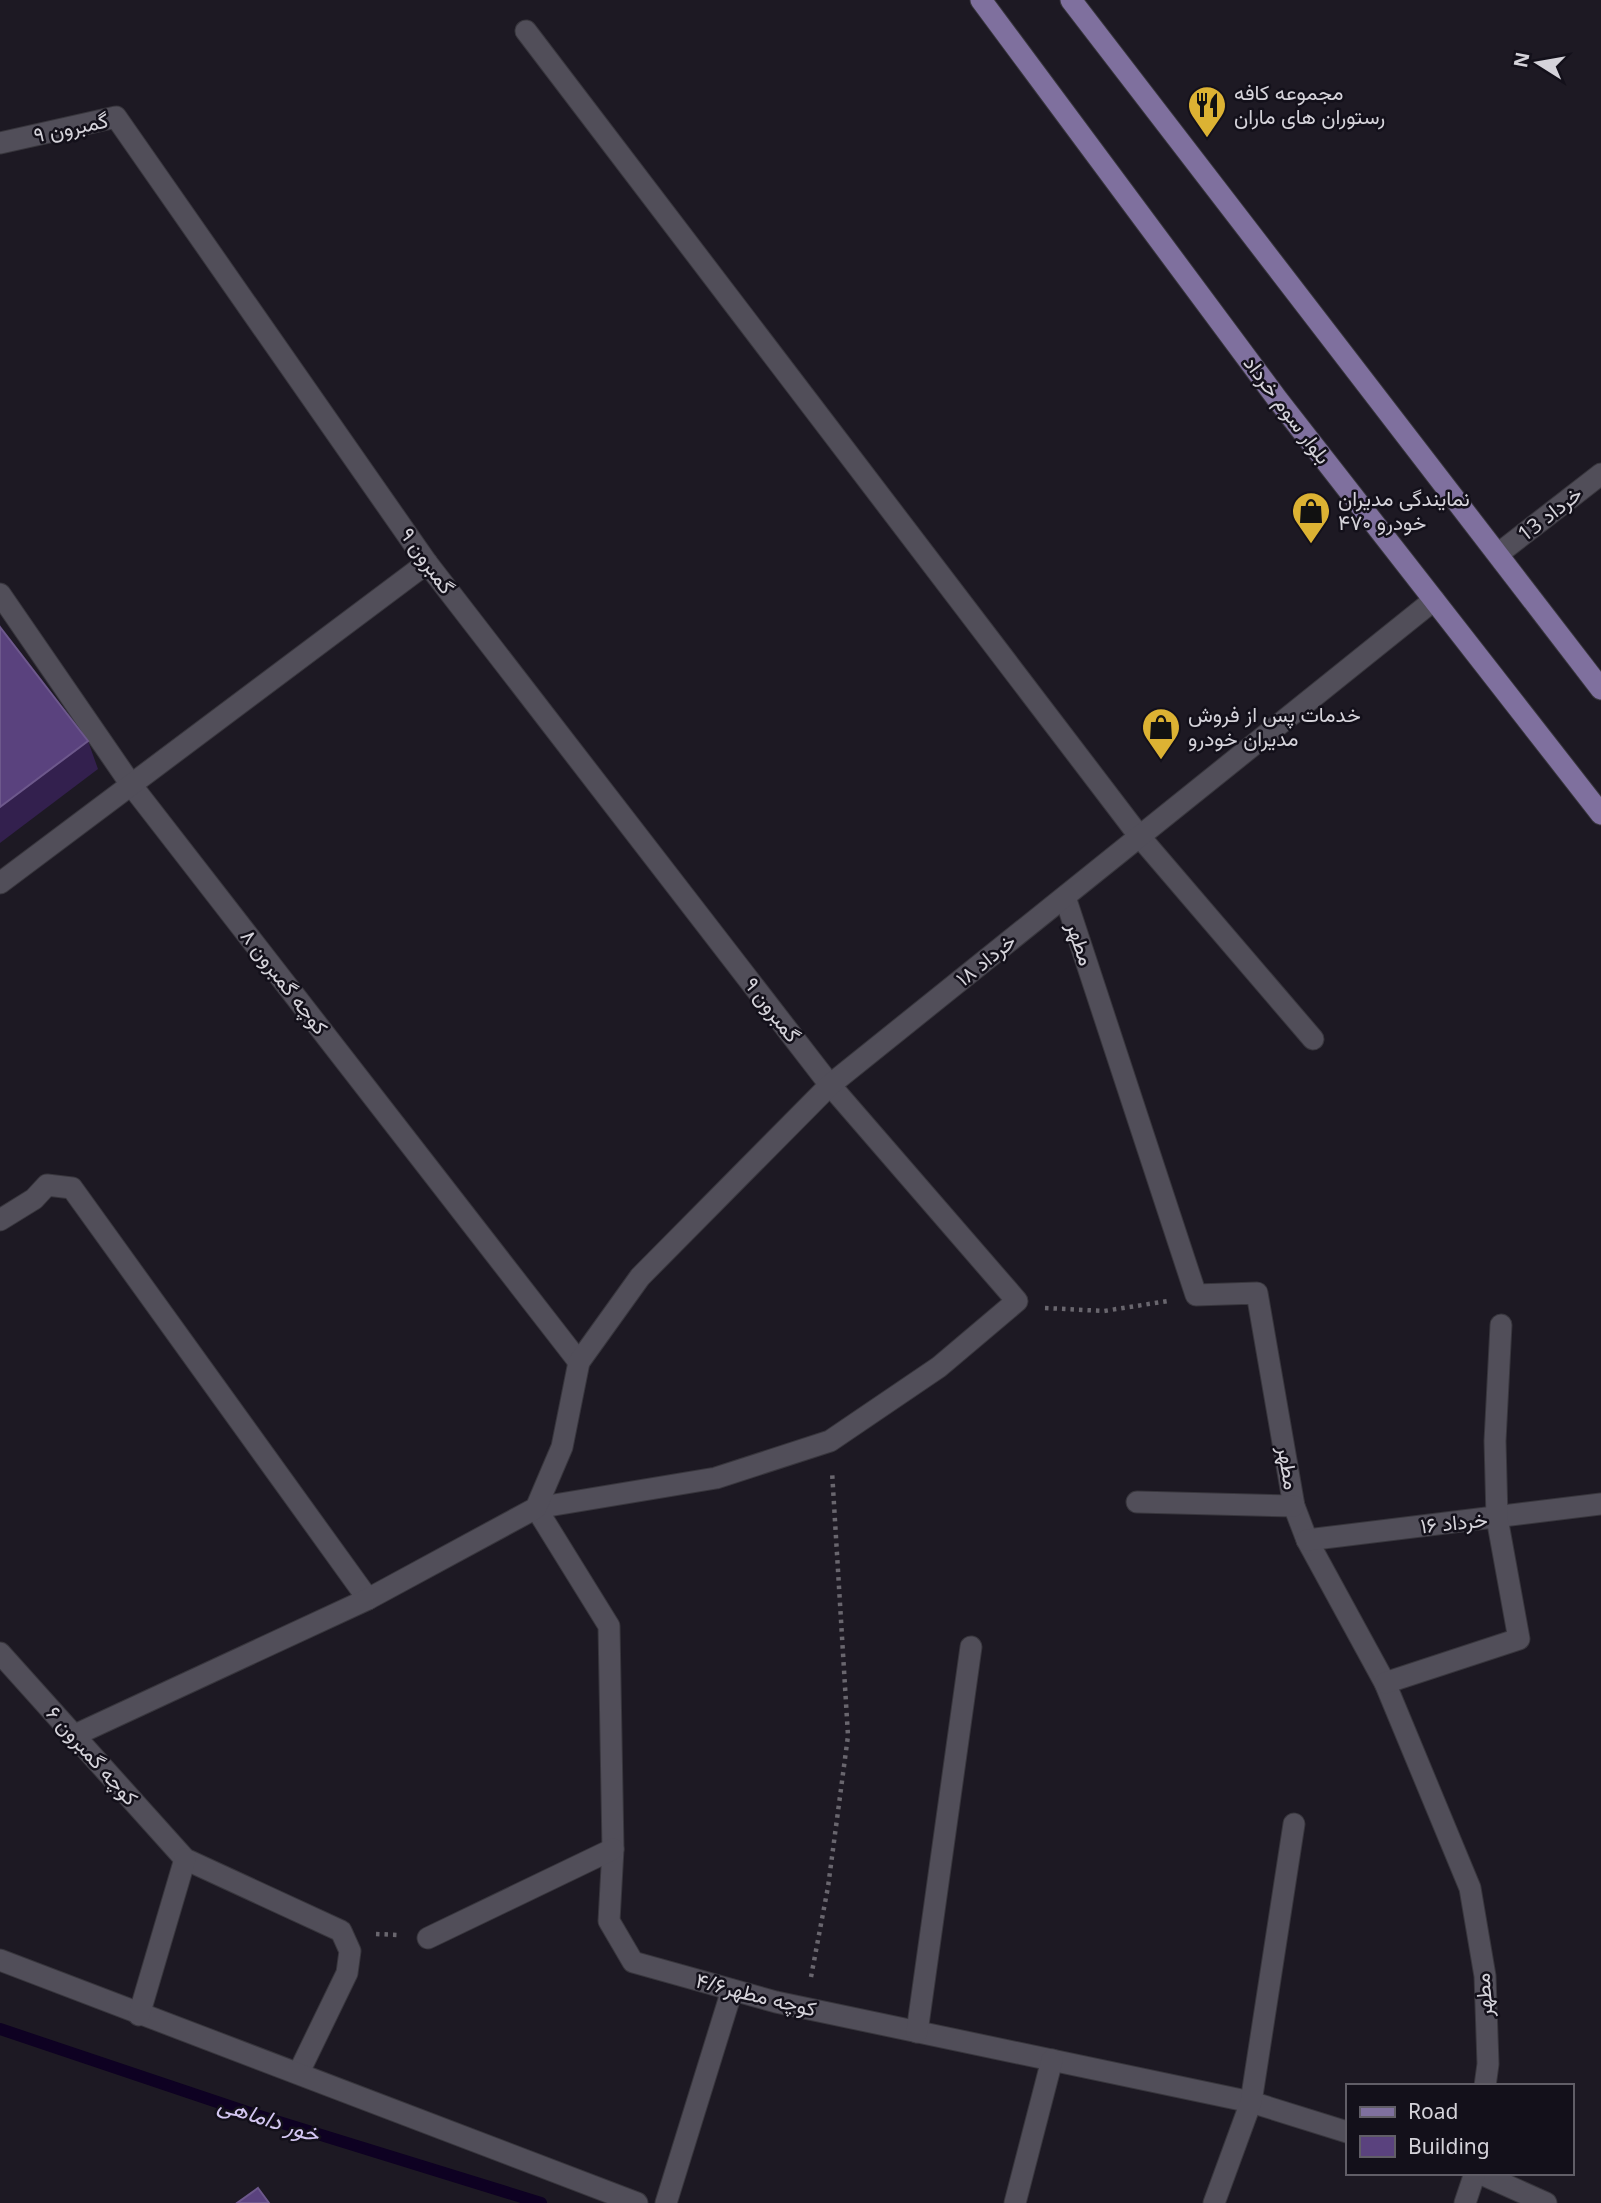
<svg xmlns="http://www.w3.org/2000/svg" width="1601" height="2203" viewBox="0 0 1601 2203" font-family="'Noto Sans',Vazirmatn,sans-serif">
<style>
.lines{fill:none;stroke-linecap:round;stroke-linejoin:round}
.stream{stroke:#0e0122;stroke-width:12}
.minor-casing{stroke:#38363d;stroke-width:23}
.major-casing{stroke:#38363d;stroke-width:23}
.path{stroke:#69666e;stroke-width:4.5;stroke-dasharray:3.5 5;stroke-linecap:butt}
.minor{stroke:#514e59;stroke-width:21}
.major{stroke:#7f709e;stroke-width:21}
.shaded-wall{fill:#33204e}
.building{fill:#5a427e;stroke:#6d588c;stroke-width:2}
.labels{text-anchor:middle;stroke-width:5;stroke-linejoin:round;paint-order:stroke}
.poi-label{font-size:21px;fill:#d5d3da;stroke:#13101a;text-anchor:start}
.street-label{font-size:21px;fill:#d5d3da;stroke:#13101a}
.water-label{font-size:23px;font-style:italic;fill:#d3c6f0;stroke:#13101a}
</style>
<rect width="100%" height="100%" fill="#1d1923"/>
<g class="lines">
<polyline class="stream" points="0,2029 247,2112 541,2203"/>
<defs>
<g id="minor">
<polyline points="526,31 1140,837 1313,1039"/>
<polyline points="0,143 116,117 427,563 830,1085 1017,1301 939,1367 830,1441 716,1478 536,1508 609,1626 613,1849 609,1921 633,1962 776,2002 1251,2102 1347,2132"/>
<polyline points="1498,554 1601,474"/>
<polyline points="0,594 132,786 579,1362"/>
<polyline points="0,883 427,563"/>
<polyline points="1065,897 1196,1295 1257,1293 1294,1506 1307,1540 1385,1683 1470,1888 1485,1976 1488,2064 1485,2086"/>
<polyline points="0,1220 34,1199 47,1185 72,1188 368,1599"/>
<polyline points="1137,1502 1294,1506"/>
<polyline points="1307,1540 1601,1504"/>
<polyline points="0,1653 185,1859 341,1931 350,1951 347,1973 299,2072"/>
<polyline points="1385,1683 1519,1639 1497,1518 1495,1441 1501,1325"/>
<polyline points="73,1736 368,1599 536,1508 562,1447 579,1362 640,1277 830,1085 1434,600"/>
<polyline points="428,1938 613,1849"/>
<polyline points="0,1960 637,2203"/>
<polyline points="139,2015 185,1859"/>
<polyline points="917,2032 971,1647"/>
<polyline points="1479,2173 1546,2203"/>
<polyline points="666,2203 732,1990"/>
<polyline points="1015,2203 1052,2060"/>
<polyline points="1214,2203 1251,2102 1294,1824"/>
<polyline points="1465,2203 1475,2173"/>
</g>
<g id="major">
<polyline points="981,0 1278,400 1601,814"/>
<polyline points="1071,0 1601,689"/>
</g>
</defs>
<use href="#minor" class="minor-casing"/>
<use href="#major" class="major-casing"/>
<g class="path">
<polyline points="1045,1308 1104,1311 1168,1301"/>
<polyline points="376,1934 399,1935"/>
<polyline points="811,1977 828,1887 848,1736 832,1471"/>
</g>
<use href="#minor" class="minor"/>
<use href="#major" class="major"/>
</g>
<polygon class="shaded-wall" points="88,741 98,769 0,843 0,807"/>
<g class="building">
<polygon points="0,627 88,741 0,807"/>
<polygon points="258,2188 269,2203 237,2203"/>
</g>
<defs>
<symbol id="restaurant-pin" viewBox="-11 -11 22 30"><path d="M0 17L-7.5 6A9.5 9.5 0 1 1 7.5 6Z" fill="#dcb233" stroke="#13101a"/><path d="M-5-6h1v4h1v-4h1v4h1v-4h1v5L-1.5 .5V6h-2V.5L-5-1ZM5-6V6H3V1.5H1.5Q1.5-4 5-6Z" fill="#111"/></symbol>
<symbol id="shop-pin" viewBox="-11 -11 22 30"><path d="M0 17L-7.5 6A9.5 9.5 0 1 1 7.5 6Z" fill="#dcb233" stroke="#13101a"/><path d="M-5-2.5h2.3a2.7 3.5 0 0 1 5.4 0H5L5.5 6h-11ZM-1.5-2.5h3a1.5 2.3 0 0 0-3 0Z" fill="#111"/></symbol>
</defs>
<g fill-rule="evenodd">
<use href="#restaurant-pin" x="1185" y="83" width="44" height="60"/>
<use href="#shop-pin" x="1289" y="489" width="44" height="60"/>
<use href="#shop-pin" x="1139" y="705" width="44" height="60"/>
</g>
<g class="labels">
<g class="poi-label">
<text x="1234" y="100">مجموعه کافه<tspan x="1234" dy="24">رستوران های ماران</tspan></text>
<text x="1338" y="506">نمایندگی مدیران<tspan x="1338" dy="24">خودرو ۴۷۰</tspan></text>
<text x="1188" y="722">خدمات پس از فروش<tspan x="1188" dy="24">مدیران خودرو</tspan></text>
</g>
<g class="street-label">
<text transform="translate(71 128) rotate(-12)" y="7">گمبرون ۹</text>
<text transform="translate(1287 410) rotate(53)" y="7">بلوار سوم خرداد</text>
<text transform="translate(1550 514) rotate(-38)" y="7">خرداد 13</text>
<text transform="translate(427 561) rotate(54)" y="7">گمبرون ۹</text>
<text transform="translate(1080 944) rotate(72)" y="7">مطهر</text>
<text transform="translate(986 960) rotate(-39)" y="7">خرداد ۱۸</text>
<text transform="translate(284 982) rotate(52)" y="7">کوچه گمبرون ۸</text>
<text transform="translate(772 1010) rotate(52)" y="7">گمبرون ۹</text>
<text transform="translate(1288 1468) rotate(81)" y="7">مطهر</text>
<text transform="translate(1454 1523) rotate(-6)" y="7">خرداد ۱۶</text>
<text transform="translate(92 1756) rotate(48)" y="7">کوچه گمبرون ۶</text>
<text transform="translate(756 1995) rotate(14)" y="7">کوچه مطهر۴/۶</text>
<text transform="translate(1484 1995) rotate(-94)" y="7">مطهر</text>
</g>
<g class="water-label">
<text transform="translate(269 2119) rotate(18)" y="8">خور داماهی</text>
</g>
</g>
<rect x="1346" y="2084" width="228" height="91" fill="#13101a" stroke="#615e67" stroke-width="2"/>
<rect x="1360" y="2107" width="35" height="10" fill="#7f709e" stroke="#615e67" stroke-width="2"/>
<text x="1408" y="2119" font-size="21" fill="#d5d3da">Road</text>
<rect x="1360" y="2136" width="35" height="21" fill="#5a427e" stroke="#615e67" stroke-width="2"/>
<text x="1408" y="2154" font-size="21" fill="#d5d3da">Building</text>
<g transform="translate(1538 63) rotate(281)" stroke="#13101a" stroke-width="5" paint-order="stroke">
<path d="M0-5L12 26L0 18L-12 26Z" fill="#d5d3da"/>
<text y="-10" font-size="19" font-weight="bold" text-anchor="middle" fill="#d5d3da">N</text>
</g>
</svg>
